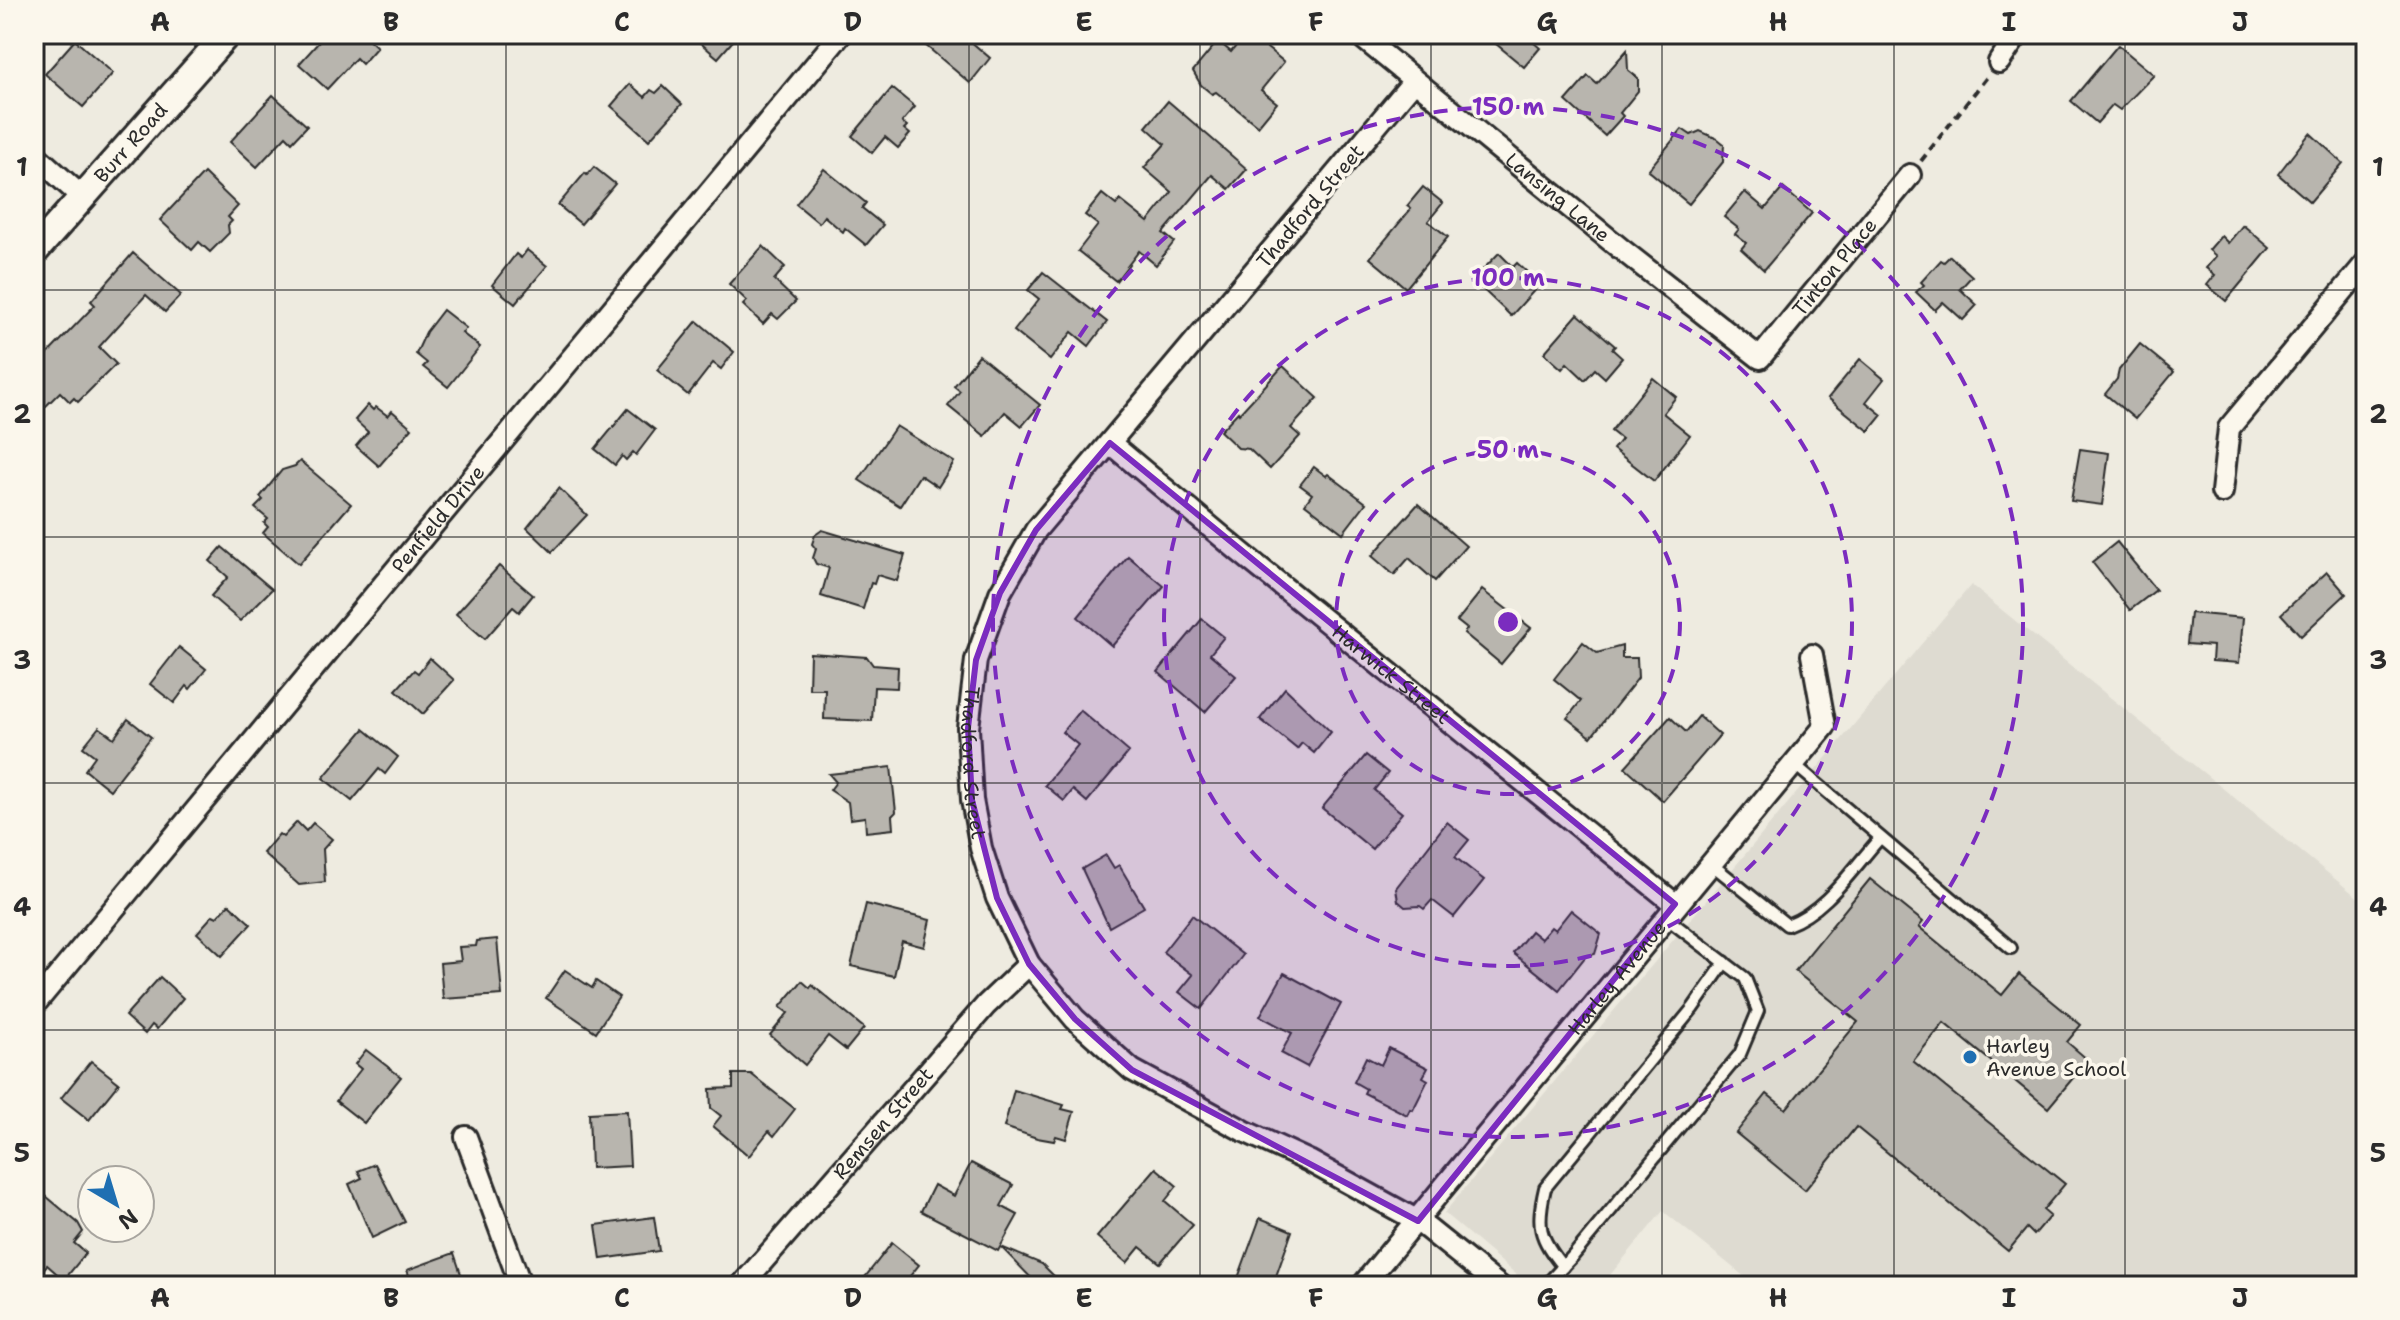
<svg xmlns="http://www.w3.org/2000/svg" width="2400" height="1320" viewBox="0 0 2400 1320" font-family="'Shantell Sans',sans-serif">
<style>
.built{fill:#dedbd1}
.building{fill:#b8b5ae;stroke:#2b2b2b;stroke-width:2}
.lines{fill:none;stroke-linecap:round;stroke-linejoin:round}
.service-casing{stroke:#2b2b2b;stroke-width:16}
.minor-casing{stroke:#2b2b2b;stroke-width:26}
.tertiary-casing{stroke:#2b2b2b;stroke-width:32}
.path{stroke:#2b2b2b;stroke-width:4;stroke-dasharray:8 6;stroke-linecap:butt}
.service{stroke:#fbf7ec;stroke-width:10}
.minor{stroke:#fbf7ec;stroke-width:20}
.tertiary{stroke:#fbf7ec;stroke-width:26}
.marked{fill:#7b2cbf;fill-opacity:0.2;stroke:#7b2cbf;stroke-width:6;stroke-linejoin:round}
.grid{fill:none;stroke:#2b2b2b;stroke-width:2;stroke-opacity:0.55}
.ring{fill:none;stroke:#7b2cbf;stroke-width:4;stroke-dasharray:14 10}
.poi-dot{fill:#1f6fb2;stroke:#fbf7ec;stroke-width:3}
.labels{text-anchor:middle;stroke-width:7;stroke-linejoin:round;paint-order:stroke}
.street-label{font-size:20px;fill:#2b2b2b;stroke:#fbf7ec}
.poi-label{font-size:20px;fill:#2b2b2b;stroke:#fbf7ec;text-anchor:start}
.centre{fill:#7b2cbf;stroke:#fbf7ec;stroke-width:4}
.ring-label{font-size:24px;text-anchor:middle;font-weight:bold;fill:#7b2cbf;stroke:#fbf7ec;stroke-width:7;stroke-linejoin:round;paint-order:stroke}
.neatline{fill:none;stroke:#2b2b2b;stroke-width:3}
.grid-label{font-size:26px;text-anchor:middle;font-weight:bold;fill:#2b2b2b}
</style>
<rect width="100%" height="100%" fill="#eeebe0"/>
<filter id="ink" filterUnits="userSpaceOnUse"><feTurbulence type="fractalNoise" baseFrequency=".0125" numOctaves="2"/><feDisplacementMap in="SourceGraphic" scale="16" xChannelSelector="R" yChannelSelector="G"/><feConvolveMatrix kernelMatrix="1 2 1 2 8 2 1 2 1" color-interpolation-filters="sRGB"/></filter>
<g filter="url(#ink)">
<polygon class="built" points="1971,585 2366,904 2366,1286 1756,1286 1663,1211 1601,1286 1530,1286 1444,1213"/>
<g class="building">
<polygon points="326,34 363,34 377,47 362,64 356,58 327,89 299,64"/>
<polygon points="690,34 739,34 718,58"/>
<polygon points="935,34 962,34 990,58 970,83 925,45"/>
<polygon points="1246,34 1250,34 1284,62 1261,90 1277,103 1258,126 1216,92 1212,94 1201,85 1193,71 1218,41 1231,52"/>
<polygon points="1484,34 1524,34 1540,48 1524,67"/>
<polygon points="75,40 113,73 83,107 45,74"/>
<polygon points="2118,45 2154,75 2120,110 2113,105 2097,123 2071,101"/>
<polygon points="1627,50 1628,70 1638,78 1638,91 1620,113 1623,116 1605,136 1566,101 1588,76 1597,84"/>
<polygon points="630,84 645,97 651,90 656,93 663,86 682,104 649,140 611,106"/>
<polygon points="892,88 915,107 902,122 907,126 904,129 910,134 898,148 885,137 872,153 852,136"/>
<polygon points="273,95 307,126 292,142 286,136 257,167 230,142"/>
<polygon points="1168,101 1247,169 1229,189 1212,175 1163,233 1174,242 1156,265 1139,251 1116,281 1078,251 1098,225 1085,215 1102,194 1116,205 1120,200 1148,222 1172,192 1144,168 1165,144 1146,127"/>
<polygon points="1682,129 1691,135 1700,131 1718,139 1724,144 1723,162 1689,204 1648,170"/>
<polygon points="2310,133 2343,163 2310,202 2278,174"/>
<polygon points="594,167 615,184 581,224 558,205 585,173 587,175"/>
<polygon points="824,169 866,203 862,208 883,225 866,245 845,228 843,232 824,216 819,223 796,204"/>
<polygon points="204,173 238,206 228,217 232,221 228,225 229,233 210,252 199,242 192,250 160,220"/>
<polygon points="1423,187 1443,203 1428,221 1448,237 1406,288 1370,258 1411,209 1407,206"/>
<polygon points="1783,188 1812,213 1764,270 1741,249 1746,243 1735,234 1739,229 1724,217 1745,192 1765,209"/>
<polygon points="2243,225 2270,248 2226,301 2207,285 2215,275 2206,268 2216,256 2209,250 2221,236 2228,243"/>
<polygon points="763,246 785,267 774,280 796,301 778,319 772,314 763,324 743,305 747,301 729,284"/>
<polygon points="527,250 547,266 515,304 492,285 516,254 521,258"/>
<polygon points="133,253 181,295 165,312 146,295 99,347 116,364 78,402 74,398 70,402 60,392 34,418 34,368 95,305 91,301"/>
<polygon points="1499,253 1513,267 1517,263 1540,284 1511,316 1473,280"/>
<polygon points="1950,256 1972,276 1960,289 1977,305 1963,320 1943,302 1935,310 1916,292 1924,285 1921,282 1941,260 1944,262"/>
<polygon points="1043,272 1107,322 1089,346 1072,332 1050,360 1014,331 1039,299 1028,290"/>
<polygon points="443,310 466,328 462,333 480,347 448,387 423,367 427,363 416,354 426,332"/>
<polygon points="1578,314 1615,346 1612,349 1622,358 1605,378 1595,369 1585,380 1567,363 1562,369 1544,353"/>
<polygon points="697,321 734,352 721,369 713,363 688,395 657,370"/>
<polygon points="2140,344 2174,372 2135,419 2105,394 2117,379 2119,370"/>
<polygon points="979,355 1040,405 1022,426 1005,412 985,436 948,406 960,391 954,386"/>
<polygon points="1860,359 1884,379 1866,402 1882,415 1869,431 1828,398"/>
<polygon points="1283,366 1318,398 1291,428 1300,436 1270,469 1249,449 1238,448 1220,431 1238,412 1239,414"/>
<polygon points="1653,378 1676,397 1663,413 1690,435 1654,481 1613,449 1621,439 1611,431"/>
<polygon points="368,405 373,410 376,407 388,416 392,411 412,428 379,466 356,446 368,432 355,420"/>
<polygon points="628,409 655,430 636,455 633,452 626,460 622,456 615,465 595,449"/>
<polygon points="896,426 954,462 938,487 920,475 900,506 859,480"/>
<polygon points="2080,449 2109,453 2102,505 2071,501"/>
<polygon points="300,461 351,504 299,564 263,533 268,527 264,523 268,519 255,508 263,500 260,497 282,470 295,466"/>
<polygon points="1314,467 1326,476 1328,474 1366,503 1343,533 1305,504 1312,494 1300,485"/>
<polygon points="559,488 587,515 552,552 527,528"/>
<polygon points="1418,504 1466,546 1435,581 1409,558 1394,575 1372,556"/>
<polygon points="822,530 905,555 897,581 877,575 874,584 871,583 863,609 821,596 829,568 816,564 813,558 816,549 812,544 815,535"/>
<polygon points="2117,542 2156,590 2130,610 2092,562"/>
<polygon points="222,547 272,589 240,621 211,596 228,577 210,561"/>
<polygon points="1128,556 1164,586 1112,646 1078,617"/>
<polygon points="499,566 533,595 519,612 513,607 485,639 456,614"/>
<polygon points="2327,572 2346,594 2301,636 2281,614"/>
<polygon points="1482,590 1531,628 1501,664 1464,633 1467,629 1457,621"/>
<polygon points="2190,613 2243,618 2239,663 2212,661 2213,646 2187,644"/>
<polygon points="1202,619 1224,637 1210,654 1236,676 1205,712 1158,672"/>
<polygon points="1583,642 1597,653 1622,646 1622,658 1637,658 1638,678 1591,737 1567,718 1581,701 1554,679"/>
<polygon points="179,647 206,669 190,689 187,686 174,703 150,684"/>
<polygon points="810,653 867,657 873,665 898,667 897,688 874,687 872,721 824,719 825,689 809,689"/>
<polygon points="430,658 454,680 423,714 396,690 414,670 418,673"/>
<polygon points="1285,688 1331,732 1314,753 1302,743 1297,749 1260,719"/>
<polygon points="1080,710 1129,752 1087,802 1073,790 1064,801 1045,785 1078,745 1062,732"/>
<polygon points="1699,716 1720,735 1663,801 1625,767 1670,717 1686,732"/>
<polygon points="128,719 151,737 110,790 85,770 95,756 83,747 99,727 114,738"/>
<polygon points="364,729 398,757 385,774 379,769 352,801 323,778"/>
<polygon points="1366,755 1388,773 1374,790 1402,813 1372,849 1322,808"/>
<polygon points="891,767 896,812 892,816 893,829 866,832 865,817 850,819 848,802 830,790 836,782 829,774"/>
<polygon points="297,822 306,831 313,823 332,839 323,849 325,882 299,885 263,853 279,834 283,837"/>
<polygon points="1447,822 1469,840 1455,857 1484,880 1454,917 1432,900 1424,909 1420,906 1405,907 1398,901 1396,888"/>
<polygon points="1106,855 1114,868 1119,865 1144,907 1109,927 1082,869"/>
<polygon points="1870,879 1923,922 1919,927 2002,995 2019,974 2081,1025 2067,1042 2088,1060 2048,1108 1944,1023 1913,1061 2065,1184 2043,1210 2050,1216 2034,1235 2027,1228 2008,1251 1856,1127 1805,1190 1736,1133 1767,1094 1786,1109 1858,1022 1795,971"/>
<polygon points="229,904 251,924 222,956 197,933 213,915 217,917"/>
<polygon points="866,904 930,920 924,947 902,941 894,976 851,966"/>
<polygon points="1571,910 1601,934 1595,954 1586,956 1559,990 1513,953 1531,931 1541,939 1551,927 1555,930"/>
<polygon points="1192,915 1243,955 1201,1009 1179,992 1193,975 1163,952"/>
<polygon points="497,939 502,995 443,999 440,963 461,961 459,947 476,946 477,941"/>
<polygon points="565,970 592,988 596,981 619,997 596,1032 546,998"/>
<polygon points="1284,973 1341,1004 1307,1067 1281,1053 1292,1033 1260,1016"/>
<polygon points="160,977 183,998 157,1029 152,1025 145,1034 125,1016"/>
<polygon points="802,981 810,988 812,985 864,1028 846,1050 828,1036 805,1065 770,1035 788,1013 780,1007"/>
<polygon points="1389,1048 1428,1068 1423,1077 1428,1080 1413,1110 1410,1109 1407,1115 1364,1093 1366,1089 1354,1082 1366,1057 1381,1065"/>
<polygon points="366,1050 401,1077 364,1123 336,1101 361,1069 355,1064"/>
<polygon points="91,1061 119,1083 89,1120 61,1098"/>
<polygon points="733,1074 751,1074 795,1109 774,1136 769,1131 749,1156 713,1126 721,1116 711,1108 710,1089 733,1088"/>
<polygon points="1014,1090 1064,1105 1062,1109 1074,1112 1066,1139 1056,1136 1054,1141 1037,1138 1004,1127"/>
<polygon points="627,1111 630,1166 591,1168 589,1113"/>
<polygon points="971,1163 1013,1185 1001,1206 1018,1215 998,1251 921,1211 934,1185 954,1196"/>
<polygon points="375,1164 405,1222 372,1238 349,1184 362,1178 358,1171"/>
<polygon points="1156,1168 1177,1186 1165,1201 1193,1225 1160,1263 1140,1247 1127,1263 1097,1237"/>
<polygon points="34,1186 78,1223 83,1232 74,1243 86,1253 64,1280 47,1265 34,1280"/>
<polygon points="654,1217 659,1251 601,1259 596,1225"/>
<polygon points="1260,1218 1292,1231 1275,1279 1267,1276 1263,1286 1238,1278"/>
<polygon points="892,1243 919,1265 902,1286 858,1286"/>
<polygon points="1001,1247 1042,1264 1064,1286 1039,1286"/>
<polygon points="454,1253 465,1286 413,1286 407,1270"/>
</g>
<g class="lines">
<defs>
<g id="service">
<polyline points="1794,764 2011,948"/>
<path d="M1710 863 1787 925C1826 911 1852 869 1880 838"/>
<path d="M1563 1267C1539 1237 1536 1227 1545 1188L1693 1008 1725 962"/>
<polyline points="1545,1286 1573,1256 1740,1054 1758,1011 1745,978 1665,917"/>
</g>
<g id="minor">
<path id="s1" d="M1358 34 1621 249 1760 358 1910 175"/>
<polyline points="1999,62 2018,34"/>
<path id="s2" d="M1414 81 1036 530 1000 593 976 660 968 728 972 800 981 848 997 898 1029 964 1075 1019 1132 1070 1244 1131 1309 1161 1418 1221 1499 1286"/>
<polyline points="34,154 82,197"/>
<path id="s3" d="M1110 443 1239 551 1675 904"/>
<polyline points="2222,492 2229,428 2366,263"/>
<path id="s4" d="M34 1005 841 34"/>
<polyline points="466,1137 521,1286"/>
<path id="s5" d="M741 1286 986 1005 1029 964"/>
<path id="s6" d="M1362 1286 1825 726 1812 655"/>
</g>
<g id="tertiary">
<path id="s7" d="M34 252 227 34"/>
</g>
</defs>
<use href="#service" class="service-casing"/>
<use href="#minor" class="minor-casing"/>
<use href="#tertiary" class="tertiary-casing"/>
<polyline class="path" points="1921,161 1987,77"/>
<use href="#service" class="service"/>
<use href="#minor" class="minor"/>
<use href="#tertiary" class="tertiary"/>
</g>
</g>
<path class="marked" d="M1110 443 1675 904 1418 1221 1132 1070 1075 1019 1029 964 997 898 972 800 968 728 976 660 1000 593 1036 530Z"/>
<path class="grid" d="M275 34V1286M506 34V1286M738 34V1286M969 34V1286M1200 34V1286M1431 34V1286M1662 34V1286M1894 34V1286M2125 34V1286M34 290H2366M34 537H2366M34 783H2366M34 1030H2366"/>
<g class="ring">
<circle cx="1508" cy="622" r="172"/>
<circle cx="1508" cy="622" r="344"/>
<circle cx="1508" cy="622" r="515"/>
</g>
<circle class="poi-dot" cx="1970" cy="1057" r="8"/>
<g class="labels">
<g class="street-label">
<text dy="7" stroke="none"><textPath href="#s7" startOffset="146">Burr Road</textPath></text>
<text dy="7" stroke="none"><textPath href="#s1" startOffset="258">Lansing Lane</textPath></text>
<text transform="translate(1310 206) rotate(-50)" y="7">Thadford Street</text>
<text dy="7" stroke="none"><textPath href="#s1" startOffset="634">Tinton Place</textPath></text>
<text dy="7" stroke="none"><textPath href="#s4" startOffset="632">Penfield Drive</textPath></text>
<text dy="7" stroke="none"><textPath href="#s3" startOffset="364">Harwick Street</textPath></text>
<text dy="7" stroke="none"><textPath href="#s2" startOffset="834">Thadford Street</textPath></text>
<text dy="7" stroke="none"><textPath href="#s6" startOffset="400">Harley Avenue</textPath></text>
<text dy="7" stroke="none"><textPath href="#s5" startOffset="216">Remsen Street</textPath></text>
</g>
<g class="poi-label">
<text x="1986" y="1053">Harley<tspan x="1986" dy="23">Avenue School</tspan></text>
</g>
</g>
<circle cx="1508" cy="622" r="12" class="centre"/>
<g class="ring-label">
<text x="1508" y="115">150 m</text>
<text x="1508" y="286">100 m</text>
<text x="1508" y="458">50 m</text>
</g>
<rect width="2400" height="1320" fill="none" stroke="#fbf7ec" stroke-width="88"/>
<g transform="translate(116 1204) rotate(142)"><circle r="38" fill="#fbf7ec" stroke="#a8a59f" stroke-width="2"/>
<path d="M0-6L14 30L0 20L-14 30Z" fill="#1f6fb2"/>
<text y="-12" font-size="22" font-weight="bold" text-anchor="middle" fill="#2b2b2b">N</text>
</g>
<rect x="44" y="44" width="2312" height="1232" class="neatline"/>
<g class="grid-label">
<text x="160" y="31">A</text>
<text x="391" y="31">B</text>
<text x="622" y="31">C</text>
<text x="853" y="31">D</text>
<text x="1084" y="31">E</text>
<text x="1316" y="31">F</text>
<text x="1547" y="31">G</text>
<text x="1778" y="31">H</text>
<text x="2009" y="31">I</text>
<text x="2240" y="31">J</text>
<text x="22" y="176">1</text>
<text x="2378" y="176">1</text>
<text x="22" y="423">2</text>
<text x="2378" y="423">2</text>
<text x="22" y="669">3</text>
<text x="2378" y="669">3</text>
<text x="22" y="916">4</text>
<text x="2378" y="916">4</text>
<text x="22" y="1162">5</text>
<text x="2378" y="1162">5</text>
<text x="160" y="1307">A</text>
<text x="391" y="1307">B</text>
<text x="622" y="1307">C</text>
<text x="853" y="1307">D</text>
<text x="1084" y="1307">E</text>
<text x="1316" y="1307">F</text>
<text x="1547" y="1307">G</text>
<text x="1778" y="1307">H</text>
<text x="2009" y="1307">I</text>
<text x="2240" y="1307">J</text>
</g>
</svg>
